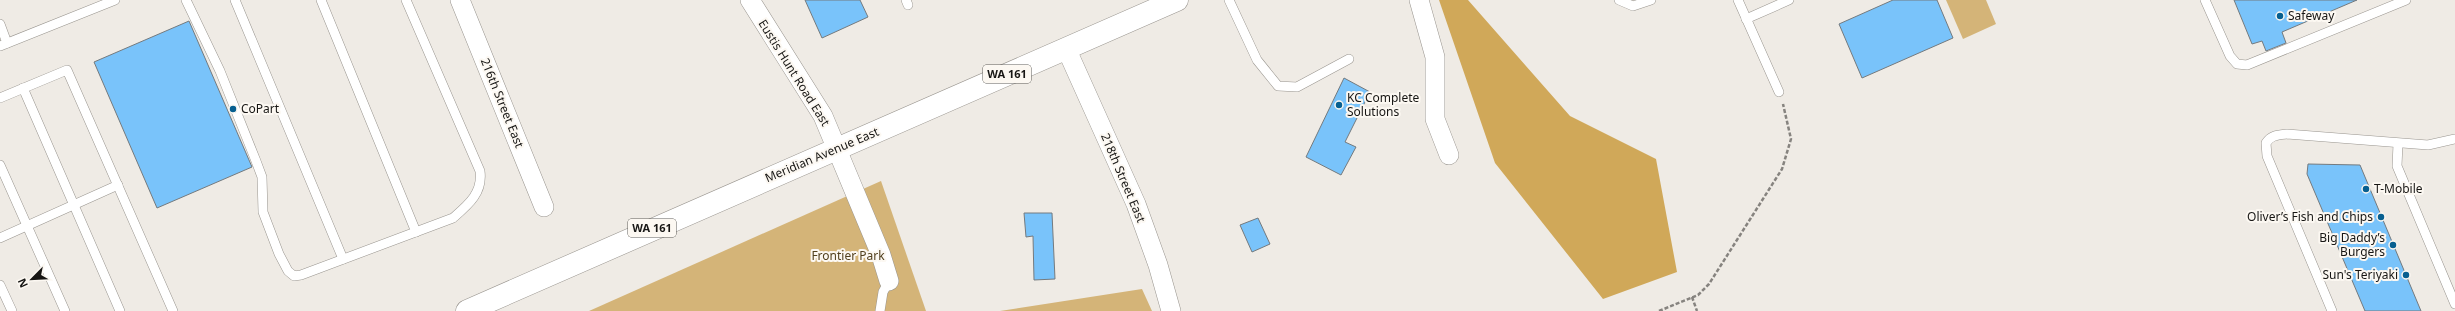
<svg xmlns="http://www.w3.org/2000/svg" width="2455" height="311" viewBox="0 0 2455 311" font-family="'Noto Sans',sans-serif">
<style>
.green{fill:#d4b478}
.forest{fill:#d0a859}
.building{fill:#79c3fa;stroke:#747a7e}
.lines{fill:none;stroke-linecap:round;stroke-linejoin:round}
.service-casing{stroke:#99958f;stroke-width:10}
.minor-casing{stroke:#99958f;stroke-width:20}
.primary-casing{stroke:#99958f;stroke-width:23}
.path{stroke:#86837f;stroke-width:2.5;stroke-dasharray:4 2;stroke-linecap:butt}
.service{stroke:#fff;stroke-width:9}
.minor{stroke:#fff;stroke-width:19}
.primary{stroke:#fff;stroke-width:22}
.poi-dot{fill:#075f90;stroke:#fcf8f2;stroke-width:1.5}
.labels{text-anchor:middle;stroke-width:4;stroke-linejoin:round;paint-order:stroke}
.shield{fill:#fcf8f2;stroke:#5c5a57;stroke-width:1}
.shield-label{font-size:11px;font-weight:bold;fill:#171614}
.poi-label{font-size:12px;fill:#171614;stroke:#fcf8f2;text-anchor:start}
.street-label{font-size:12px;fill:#171614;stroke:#fcf8f2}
.park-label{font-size:12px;fill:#52411f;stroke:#fcf8f2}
</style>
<rect width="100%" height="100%" fill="#efebe5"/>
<g class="green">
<polygon points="1946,0 1986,0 1996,24 1963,39"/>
<polygon points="881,181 926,311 589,311"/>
<polygon points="1142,289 1152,311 1000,311"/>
</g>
<polygon class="forest" points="1439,0 1468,0 1570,116 1656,159 1677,272 1603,299 1495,163"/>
<g class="building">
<polygon points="805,0 860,0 868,17 822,38"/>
<polygon points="1893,0 1937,0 1953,38 1862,78 1839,24"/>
<polygon points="2234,0 2357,0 2282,32 2286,43 2266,51 2262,41 2252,44"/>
<polygon points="189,21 252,167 157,208 94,62"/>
<polygon points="1344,78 1370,92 1345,142 1356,147 1341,175 1306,157"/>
<polygon points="2308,164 2360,165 2421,311 2365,311 2307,174"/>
<polygon points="1024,213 1052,213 1055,279 1034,280 1033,236 1026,237"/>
<polygon points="1258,218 1270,244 1252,252 1240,225"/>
</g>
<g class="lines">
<defs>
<g id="service">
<path d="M186 0 220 71 256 161 262 177 263 212 279 254 288 271 294 276 301 275 453 218C468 205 483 193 480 171L406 0"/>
<polyline points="235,0 343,259"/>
<polyline points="321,0 416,232"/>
<polyline points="906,0 908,5"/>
<polyline points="1229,0 1257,60 1278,86 1297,87 1349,59"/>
<polyline points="1619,0 1633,6 1651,0"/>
<polyline points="1738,0 1779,92"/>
<polyline points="2205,0 2230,56 2237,64 2247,65 2406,0"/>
<polyline points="1746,19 1789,0"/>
<polyline points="0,24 7,43"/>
<polyline points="0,46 115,0"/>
<polyline points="23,88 120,311"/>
<polyline points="0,98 67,70 173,311"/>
<polyline points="2398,144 2397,166 2455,304"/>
<polyline points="0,165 65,311"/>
<polyline points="0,238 118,185"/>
<polyline points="0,285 12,311"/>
<polyline points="880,311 883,292 889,281"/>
<path d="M2332 311 2267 156 2266 143C2271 135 2278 135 2287 134L2428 145 2455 139"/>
</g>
<g id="minor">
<polyline points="460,0 544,207"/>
<polyline points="750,0 823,116 881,255 889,281"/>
<polyline points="1419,0 1435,57 1435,119 1449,155"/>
<polyline points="1066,48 1136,204 1158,265 1171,311"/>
</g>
<polyline id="primary" points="467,311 1177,0"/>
</defs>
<use href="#service" class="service-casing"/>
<use href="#minor" class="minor-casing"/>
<use href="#primary" class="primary-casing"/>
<g class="path">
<polyline points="1692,297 1697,311"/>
<polyline points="1659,311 1698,295 1709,284 1782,169 1791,139 1783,104"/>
</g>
<use href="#service" class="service"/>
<use href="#minor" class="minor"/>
<use href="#primary" class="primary"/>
</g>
<g class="poi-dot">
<circle cx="2280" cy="16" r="4"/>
<circle cx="1339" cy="105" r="4"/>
<circle cx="233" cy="109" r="4"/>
<circle cx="2366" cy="189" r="4"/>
<circle cx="2381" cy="217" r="4"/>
<circle cx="2393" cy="245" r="4"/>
<circle cx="2406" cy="275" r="4"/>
</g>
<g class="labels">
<g class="shield">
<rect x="983" y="65" width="48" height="18" rx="3"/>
<rect x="628" y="219" width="48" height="18" rx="3"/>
</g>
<g class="shield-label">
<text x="1007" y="78">WA 161</text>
<text x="652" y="232">WA 161</text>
</g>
<g class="poi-label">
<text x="2288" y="20">Safeway</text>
<text x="1347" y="102">KC Complete<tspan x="1347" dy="14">Solutions</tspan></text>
<text x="241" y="113">CoPart</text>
<text x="2374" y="193">T-Mobile</text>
<text x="2373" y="221" text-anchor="end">Oliver’s Fish and Chips</text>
<text x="2385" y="242" text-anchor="end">Big Daddy’s<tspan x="2385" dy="14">Burgers</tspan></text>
<text x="2398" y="279" text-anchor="end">Sun's Teriyaki</text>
</g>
<g class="street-label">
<text transform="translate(794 73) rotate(58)" y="4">Eustis Hunt Road East</text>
<text transform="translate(502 103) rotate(68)" y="4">216th Street East</text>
<text transform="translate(822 155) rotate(-23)" y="4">Meridian Avenue East</text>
<text transform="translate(1123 178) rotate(67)" y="4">218th Street East</text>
</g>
<g class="park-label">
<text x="848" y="260">Frontier Park</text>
</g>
</g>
<g transform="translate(32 279) rotate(246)" stroke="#fcf8f2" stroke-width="3" paint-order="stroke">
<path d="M0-3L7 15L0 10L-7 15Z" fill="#171614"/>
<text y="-6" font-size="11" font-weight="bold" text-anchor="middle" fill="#171614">N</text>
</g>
</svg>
